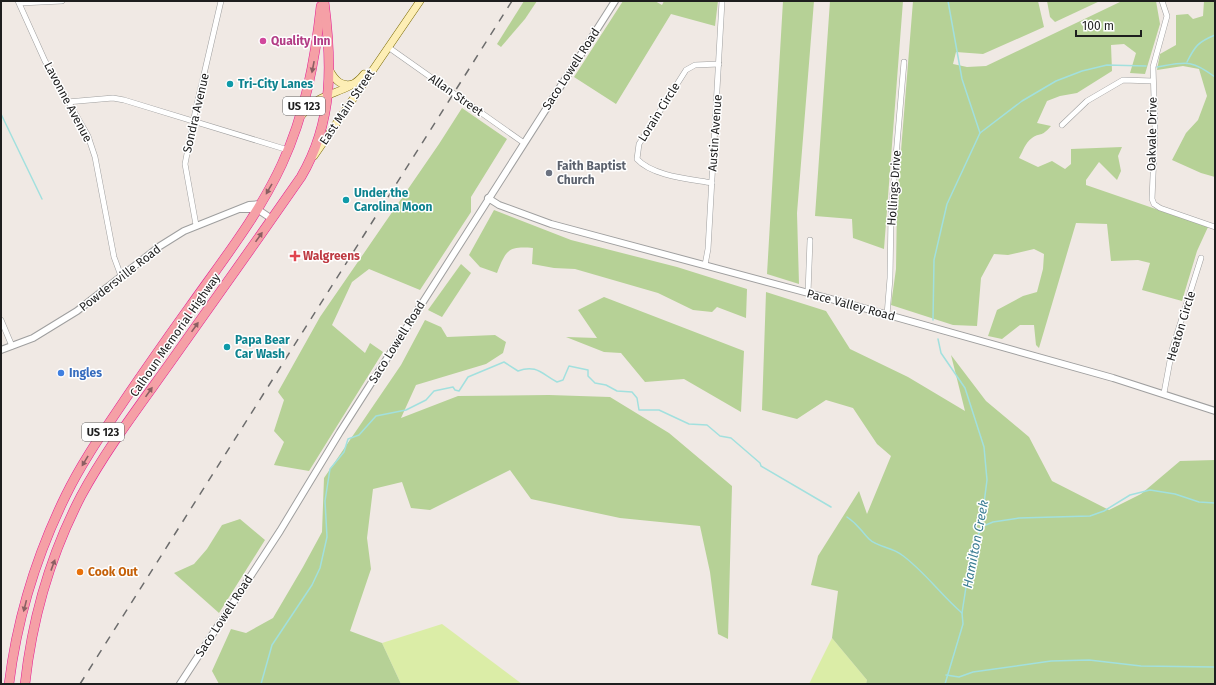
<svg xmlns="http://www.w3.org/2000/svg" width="1216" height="685" viewBox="0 0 1216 685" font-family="'Fira Sans',sans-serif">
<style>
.grass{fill:#dbeda7}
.forest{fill:#b6d196}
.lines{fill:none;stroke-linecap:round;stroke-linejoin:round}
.stream{stroke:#a2e0de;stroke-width:1.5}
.minor-casing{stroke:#9f9f9f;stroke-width:6}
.tertiary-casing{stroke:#9f9f9f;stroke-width:8}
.secondary-casing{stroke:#7a6900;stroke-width:8}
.trunk-casing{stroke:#e41b92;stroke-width:10}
.minor{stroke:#fff;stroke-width:5}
.tertiary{stroke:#fff;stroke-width:6}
.secondary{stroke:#fdeeb5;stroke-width:7}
.trunk{stroke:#f5a0a6;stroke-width:9}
.rail{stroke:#6c6c6c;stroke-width:1.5;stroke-dasharray:8 8;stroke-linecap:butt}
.oneway{fill:#8a5f62}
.hotel-dot{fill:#d1479c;stroke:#fff;stroke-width:1.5}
.culture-dot{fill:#0f9aa8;stroke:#fff;stroke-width:1.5}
.worship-dot{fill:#6b7280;stroke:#fff;stroke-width:1.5}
.health-dot{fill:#e0444e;stroke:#fff;stroke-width:1.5}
.shop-dot{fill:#3f7fe0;stroke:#fff;stroke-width:1.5}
.food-dot{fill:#e8710a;stroke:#fff;stroke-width:1.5}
.labels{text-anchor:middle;stroke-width:3;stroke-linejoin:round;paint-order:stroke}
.shield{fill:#fff;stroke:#626262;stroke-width:1}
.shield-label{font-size:11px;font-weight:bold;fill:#1e1e1e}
.hotel-label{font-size:12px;font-weight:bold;fill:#b23c85;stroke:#fff;text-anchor:start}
.street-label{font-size:12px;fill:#1e1e1e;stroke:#fff}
.culture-label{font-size:12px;font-weight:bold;fill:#0d838f;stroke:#fff;text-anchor:start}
.worship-label{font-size:12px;font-weight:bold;fill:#5b616d;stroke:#fff;text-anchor:start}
.health-label{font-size:12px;font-weight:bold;fill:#be3a42;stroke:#fff;text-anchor:start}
.shop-label{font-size:12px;font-weight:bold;fill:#366cbe;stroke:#fff;text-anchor:start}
.food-label{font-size:12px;font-weight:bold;fill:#c56008;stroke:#fff;text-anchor:start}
.water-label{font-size:13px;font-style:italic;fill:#3b7d93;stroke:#fff}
</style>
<rect width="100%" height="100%" fill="#f0e9e4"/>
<g class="grass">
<polygon points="442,624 522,684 401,684 382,643"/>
<polygon points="832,638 867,680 866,684 809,684"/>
</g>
<g class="forest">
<polygon points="524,1 537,1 525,19 501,47 497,44"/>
<polygon points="623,1 655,1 662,5 664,1 718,1 715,26 671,14 616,104 574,77"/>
<polygon points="783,1 814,1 797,213 799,284 767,274"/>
<polygon points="830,1 903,1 884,249 853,238 852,219 815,216"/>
<path d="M913 1H1038L1044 27 983 54 956 52 953 64 967 67 986 66 1122 1H1156L1160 24 1145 74 1130 73 1136 53 1124 44 1111 45 1112 71 1077 93 1060 96 1047 101 1037 123 1051 126C1041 138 1040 132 1032 138 1025 143 1023 151 1019 158L1038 167 1052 161 1065 169 1071 164V149L1122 147 1118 156 1121 171 1117 180 1099 162 1086 180V185L1208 227 1197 251 1182 301 1142 290 1150 263 1138 260 1111 261 1107 224 1076 223 1039 348 1036 345 1034 325H1020L1002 339 988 336 997 310 1023 296 1037 292 1043 269 1044 254 1034 249 1008 255 994 254 981 278 977 326 953 325 891 305 896 269 897 201Z"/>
<polygon points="1047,1 1100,1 1055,22 1050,17"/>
<polygon points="1204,1 1215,1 1215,177 1201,173 1172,160 1186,133 1198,120 1207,96 1199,69 1183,66 1157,70 1160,54 1176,45 1176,15 1188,14 1193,19 1203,16"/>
<polygon points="462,108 507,139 471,197 471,212 420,290 369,269 352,282 332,325 365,353 370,343 383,352 309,471 274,465 284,442 274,431 284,400 278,392 320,317 439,144"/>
<path d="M494 210 571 240 677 267 747 289 746 318 717 307 712 312 693 310 658 293 575 269 554 268 532 264 533 248C508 246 506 250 497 273L480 267 469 255Z"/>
<polygon points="461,264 471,273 442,317 428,310"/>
<polygon points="766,292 826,311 850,349 908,377 965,411 951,355 986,401 1029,437 1052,481 1109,510 1141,494 1180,461 1215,460 1215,684 866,684 867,680 832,638 838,591 811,585 818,556 859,491 867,514 891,456 877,444 853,408 826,400 797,419 762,410"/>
<polygon points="604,297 744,351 741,412 684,379 645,382 621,353 604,352 566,337 597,338 578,310"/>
<polygon points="425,320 441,327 447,337 495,335 506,342 503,353 486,364 416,385 401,418 458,396 549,395 610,397 669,433 732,486 728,639 718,634 710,572 700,526 620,518 531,499 510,470 430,510 411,508 402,482 373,489 367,538 371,569 350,631 382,643 401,684 219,684 212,671 231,629 246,633 273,618 303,567 322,532 324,478 401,365"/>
<polygon points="240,519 265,540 219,613 174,573 194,564 207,549 222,525"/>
</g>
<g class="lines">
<g class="stream">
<polyline points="948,1 962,79 980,133"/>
<path d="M1187 62C1195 46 1198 42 1215 35"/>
<path d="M1157 67C1186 62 1191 59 1215 77"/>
<polyline points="1,114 42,199"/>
<polyline points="933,320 934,260 947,204 980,133 1022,101 1056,81 1082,71 1107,65 1146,66"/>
<polyline points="938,339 941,353 965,388 984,447 987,480 981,527 970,561 962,613 963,624 945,684"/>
<path d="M847 517C859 525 860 530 869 539 877 547 892 547 902 555 924 571 941 595 962 613"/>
<polyline points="981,527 993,522 1019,518 1090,516 1104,511 1130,495 1150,490 1175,494 1199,502 1215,503"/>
<polyline points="946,675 959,677 973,672 1051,661 1089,660 1141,666 1215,667"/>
<path d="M261 684 272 645 312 585 320 568 327 537 325 501 330 469 344 452 348 439 359 435 376 416 406 410 426 400 434 391 453 387 455 390 459 391 468 377 504 362 518 371C536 364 542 374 557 382L563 380 569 366 588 370V376L595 383 606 385 617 391 632 392 637 398 639 410H659L689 424 707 425 720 436 731 438 760 463 761 466 831 507"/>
</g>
<defs>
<g id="minor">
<polyline points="18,1 45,61 88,136 95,157 114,257 121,276"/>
<polyline points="1162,1 1167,16 1153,67 1155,129 1152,199 1154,204 1160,208 1215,227"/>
<polyline points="20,3 62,1"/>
<polyline points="388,47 524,143"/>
<polyline points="67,102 113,98 124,100 288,150"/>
<polyline points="1062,125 1087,101 1123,80 1153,81"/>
<path d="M712 183C690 179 652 176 637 159L639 144 686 70 695 65 719 64"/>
<polyline points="196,225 185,164 195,113 221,1"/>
<polyline points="705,265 708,249 722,1"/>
<polyline points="808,293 810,240"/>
<polyline points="887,315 890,278 891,215 904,62"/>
<polyline points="1,320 12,346"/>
<polyline points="1164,393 1172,350 1201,258"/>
</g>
<g id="tertiary">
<polyline points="488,198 499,205 551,224 842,302 1113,378 1215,411"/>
<polyline points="241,209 257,209 272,219"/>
<polyline points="1,350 33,338 77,311 160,246 184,231 249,205 261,204"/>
<polyline points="180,684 280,531 340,432 615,1"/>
</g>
<g id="secondary">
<path d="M330 71C335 80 341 87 353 84"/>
<path d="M302 115C306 110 311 104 318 100 333 91 352 90 364 74"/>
<polyline points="314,156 420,1"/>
</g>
<g id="trunk">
<path d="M9 684C17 619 37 554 66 495 83 460 106 428 128 395 148 366 168 337 189 308 222 261 258 216 282 164 305 114 315 61 321 6"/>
<path d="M25 684C32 620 51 554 81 496 108 446 144 400 177 353 219 294 260 236 301 177 334 121 332 63 324 1"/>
</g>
</defs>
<use href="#minor" class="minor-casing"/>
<use href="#tertiary" class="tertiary-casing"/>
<use href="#secondary" class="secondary-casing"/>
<use href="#trunk" class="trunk-casing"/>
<use href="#minor" class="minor"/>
<use href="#tertiary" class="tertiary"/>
<use href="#secondary" class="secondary"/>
<use href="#trunk" class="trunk"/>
<polyline class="rail" points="80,684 512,1"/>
</g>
<defs><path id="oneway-solid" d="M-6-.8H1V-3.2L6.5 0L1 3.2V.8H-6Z"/></defs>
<g class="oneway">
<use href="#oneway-solid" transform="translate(313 67) rotate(101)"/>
<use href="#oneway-solid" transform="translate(269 189) rotate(120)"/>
<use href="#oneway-solid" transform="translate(259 237) rotate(-55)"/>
<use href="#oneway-solid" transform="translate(195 327) rotate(-55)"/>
<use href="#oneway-solid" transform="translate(149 392) rotate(-55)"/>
<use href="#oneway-solid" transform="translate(85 461) rotate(121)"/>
<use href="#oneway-solid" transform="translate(53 565) rotate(-70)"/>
<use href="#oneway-solid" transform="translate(25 606) rotate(104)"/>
</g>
<circle class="hotel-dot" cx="263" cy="41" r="4"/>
<g class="culture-dot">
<circle cx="230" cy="84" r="4"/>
<circle cx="346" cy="200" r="4"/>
<circle cx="227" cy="347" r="4"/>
</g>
<circle class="worship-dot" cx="549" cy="173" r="4"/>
<path class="health-dot" d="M293 250h4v4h4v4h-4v4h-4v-4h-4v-4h4z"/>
<circle class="shop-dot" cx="61" cy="373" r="4"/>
<circle class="food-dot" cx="80" cy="572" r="4"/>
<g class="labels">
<g class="shield">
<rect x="283" y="97" width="42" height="18" rx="3"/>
<rect x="82" y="423" width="42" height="18" rx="3"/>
</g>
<g class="shield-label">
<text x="304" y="110">US 123</text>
<text x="103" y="436">US 123</text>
</g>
<g class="hotel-label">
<text x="271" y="45">Quality Inn</text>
</g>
<g class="street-label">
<text transform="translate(571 69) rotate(-57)" y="4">Saco Lowell Road</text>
<text transform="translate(456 95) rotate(35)" y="4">Allan Street</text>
<text transform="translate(68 102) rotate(62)" y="4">Lavonne Avenue</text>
<text transform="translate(347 107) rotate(-56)" y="4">East Main Street</text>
<text transform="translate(659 112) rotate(-58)" y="4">Lorain Circle</text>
<text transform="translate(196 113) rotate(-77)" y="4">Sondra Avenue</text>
<text transform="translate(715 133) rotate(-86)" y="4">Austin Avenue</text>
<text transform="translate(1152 134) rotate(-89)" y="4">Oakvale Drive</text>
<text transform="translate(894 188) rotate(-86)" y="4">Hollings Drive</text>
<text transform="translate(120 278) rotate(-38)" y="4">Powdersville Road</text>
<text transform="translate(851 305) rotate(15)" y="4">Pace Valley Road</text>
<text transform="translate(1181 326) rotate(-73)" y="4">Heaton Circle</text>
<text transform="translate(175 335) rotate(-55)" y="4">Calhoun Memorial Highway</text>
<text transform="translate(397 342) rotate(-58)" y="4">Saco Lowell Road</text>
<text transform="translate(224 616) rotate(-57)" y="4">Saco Lowell Road</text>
</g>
<g class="culture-label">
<text x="238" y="88">Tri-City Lanes</text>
<text x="354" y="197">Under the<tspan x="354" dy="14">Carolina Moon</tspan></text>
<text x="235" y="344">Papa Bear<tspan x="235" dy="14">Car Wash</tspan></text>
</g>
<g class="worship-label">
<text x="557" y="170">Faith Baptist<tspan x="557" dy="14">Church</tspan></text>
</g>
<g class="health-label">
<text x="303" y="260">Walgreens</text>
</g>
<g class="shop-label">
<text x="69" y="377">Ingles</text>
</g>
<g class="food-label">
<text x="88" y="576">Cook Out</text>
</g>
<g class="water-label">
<text transform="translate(975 544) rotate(-79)" y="5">Hamilton Creek</text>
</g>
</g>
<rect width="1216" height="685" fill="none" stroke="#1e1e1e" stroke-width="4"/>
<path d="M1076 30v6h65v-6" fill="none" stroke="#1e1e1e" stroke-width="2"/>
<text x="1082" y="30" font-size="12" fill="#1e1e1e" stroke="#ffffff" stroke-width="3" paint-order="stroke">100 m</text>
</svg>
